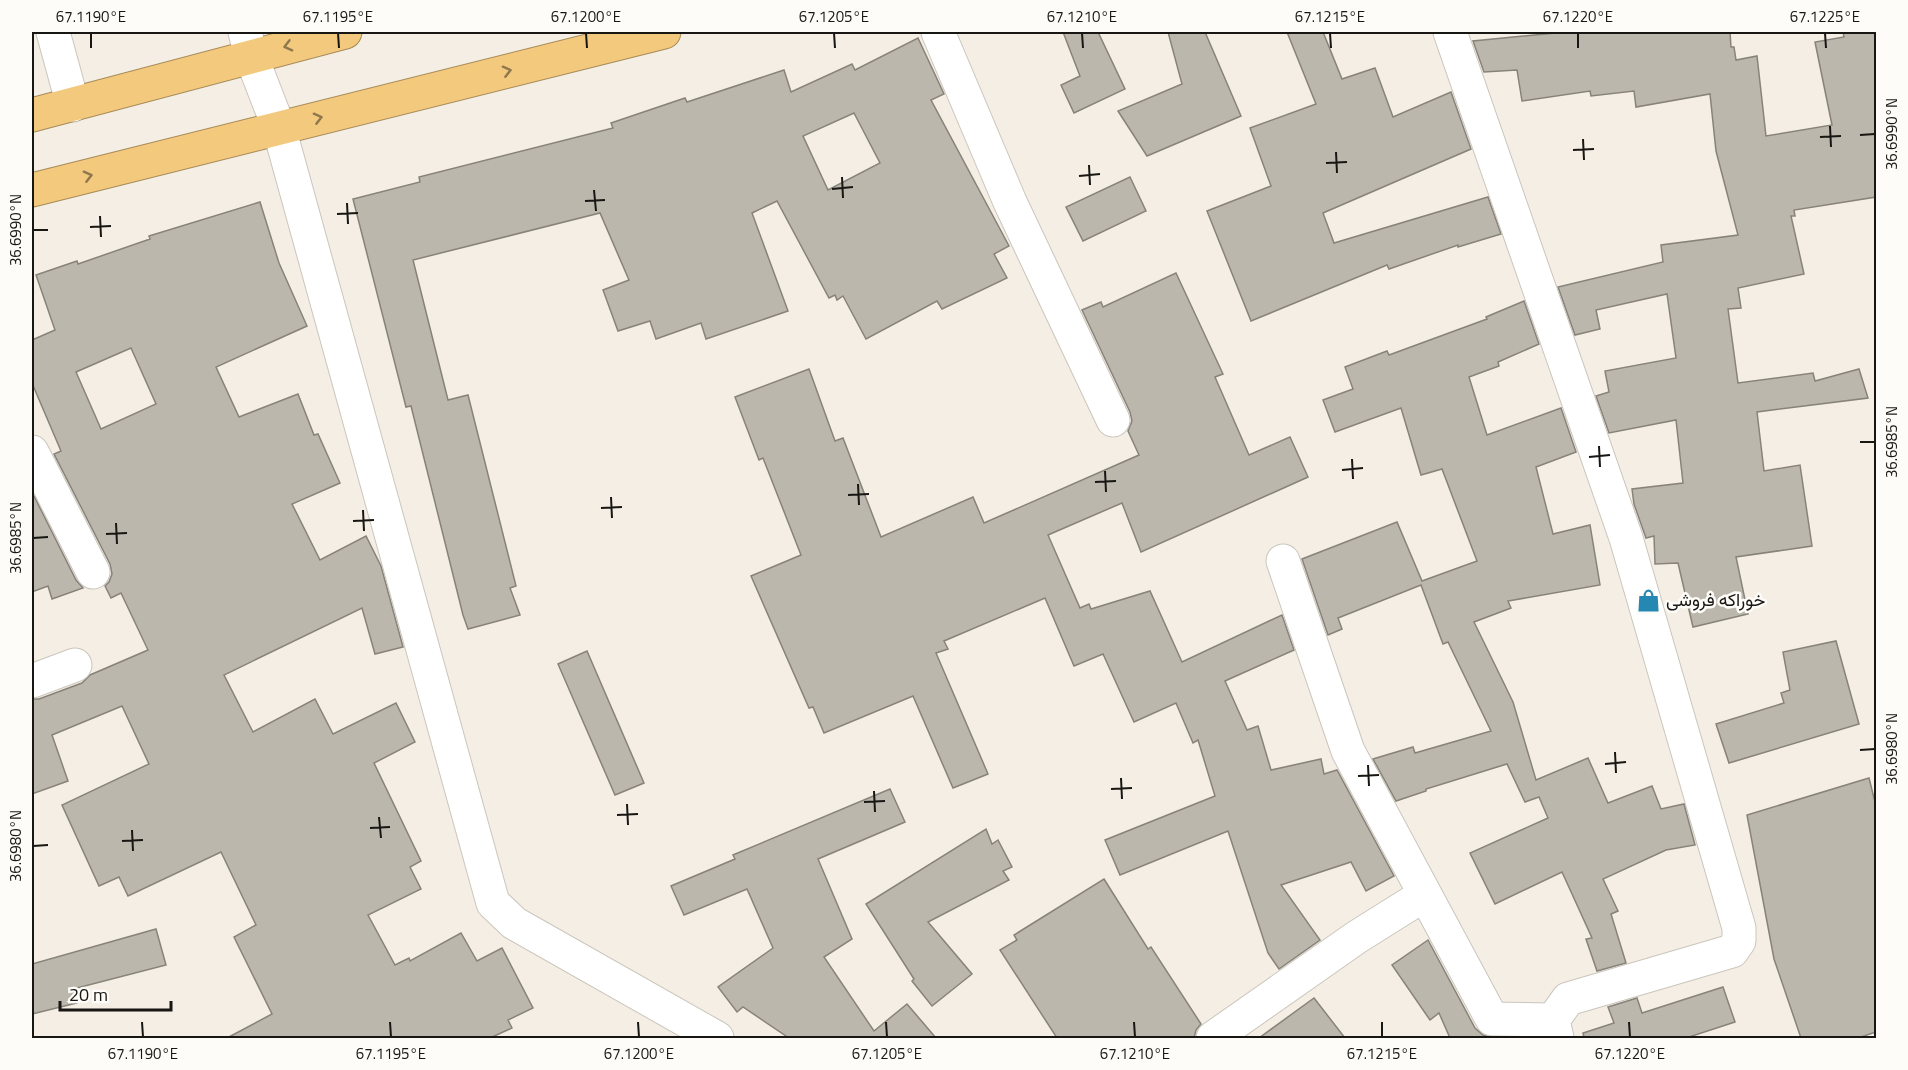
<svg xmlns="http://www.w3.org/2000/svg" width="1908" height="1070" viewBox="0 0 1908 1070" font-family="'Titillium Web',Vazirmatn,sans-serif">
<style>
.building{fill:#bcb7ad;stroke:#88837a;stroke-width:1.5;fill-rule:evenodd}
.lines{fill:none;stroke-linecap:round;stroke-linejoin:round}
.street-casing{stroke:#cbc6bc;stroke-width:35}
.highway-casing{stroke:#a68a58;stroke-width:35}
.street{stroke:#fff;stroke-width:33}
.highway{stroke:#f3c97d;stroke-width:33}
.oneway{stroke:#90784d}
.ticks{fill:none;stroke:#181612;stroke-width:2}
.labels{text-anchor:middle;stroke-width:5;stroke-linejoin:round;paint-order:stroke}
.poi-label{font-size:18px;fill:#181612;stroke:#fefcf8;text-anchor:start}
.neatline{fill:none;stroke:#181612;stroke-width:2}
.ticks-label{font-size:15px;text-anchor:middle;fill:#181612}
</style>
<rect width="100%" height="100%" fill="#f4eee4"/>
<g class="building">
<polygon points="1063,32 1098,32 1125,89 1074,113 1061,85 1080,76"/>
<polygon points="1168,32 1205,32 1241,116 1147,156 1118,111 1182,84"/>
<polygon points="1287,32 1323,32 1342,79 1375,68 1393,117 1451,92 1471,149 1323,213 1334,243 1488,197 1501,234 1458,247 1458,245 1389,269 1387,265 1251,321 1207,211 1271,186 1250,128 1316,104"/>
<polygon points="1566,32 1730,32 1731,47 1734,47 1736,60 1757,56 1766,136 1832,125 1815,42 1844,37 1843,32 1876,32 1876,197 1794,210 1795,216 1791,216 1804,274 1738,288 1741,308 1728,309 1738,383 1813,373 1815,381 1859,369 1868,398 1757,412 1764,471 1800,465 1812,546 1736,557 1748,614 1693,627 1678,563 1655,564 1654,536 1646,538 1634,504 1632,489 1683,483 1676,420 1609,433 1596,396 1609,392 1605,371 1676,358 1667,294 1596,310 1600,329 1575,335 1558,287 1663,262 1661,245 1738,235 1716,151 1710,94 1636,107 1634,91 1591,96 1590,91 1522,101 1517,70 1484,72 1473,41"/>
<path d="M918 38 944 94 931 100 1009 246 994 254 1007 278 942 309 937 301 866 339 843 296 837 300 835 295 829 298 777 201 752 213 788 311 706 339 701 323 656 339 650 321 618 331 603 290 629 280 600 213 413 260 448 400 468 395 516 586 510 588 520 615 468 629 463 615 411 406 406 407 353 199 420 182 419 177 613 128 611 123 685 98 687 102 784 70 791 92 852 64 855 70ZM854 113 880 163 828 190 803 136Z"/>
<polygon points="1130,177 1146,211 1083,241 1066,207"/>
<path d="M260 202 279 263 307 326 216 367 239 417 298 394 314 435 318 434 340 483 292 504 320 560 366 536 381 566 403 647 375 654 362 608 224 675 253 732 315 699 333 734 396 703 415 742 374 763 421 861 410 867 421 889 368 915 395 965 409 958 410 961 461 933 477 961 502 948 533 1008 508 1020 512 1028 490 1038H227L272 1014 234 937 256 925 221 852 128 896 119 877 99 886 62 805 149 764 122 706 52 735 68 781 32 794V699H39L82 683 90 675 148 650 121 593 111 598 105 586 109 582 112 574 110 564 54 454 61 451 32 383V340L55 330 36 275 77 261 78 264 150 239 149 236ZM131 348 156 404 101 429 76 372Z"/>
<polygon points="1176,273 1223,374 1215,377 1249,455 1290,437 1308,477 1141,552 1122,503 1048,535 1080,608 1089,604 1091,609 1150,591 1182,662 1282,615 1294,650 1225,681 1247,730 1258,726 1271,770 1321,759 1324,774 1337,770 1394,876 1366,891 1351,862 1281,885 1320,940 1279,969 1268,953 1228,831 1120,875 1105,840 1215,796 1198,740 1193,743 1176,703 1134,722 1103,654 1074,666 1045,598 944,641 948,649 936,653 988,774 953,788 913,696 824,733 813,707 809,708 751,576 801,555 763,458 759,460 735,397 809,369 835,441 843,438 881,537 973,497 984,523 1139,455 1128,431 1132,421 1130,412 1082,310 1101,302 1103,307"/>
<polygon points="1524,301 1539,344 1498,362 1499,366 1469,377 1487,435 1561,408 1576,452 1536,467 1553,534 1590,525 1600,585 1508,601 1511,608 1474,622 1513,702 1536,780 1588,758 1608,803 1652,786 1661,809 1684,804 1695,845 1666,850 1603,879 1618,911 1611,914 1626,963 1597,971 1586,939 1592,938 1562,872 1495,904 1470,853 1548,818 1539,797 1525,802 1507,764 1426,789 1426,791 1396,801 1373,759 1413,747 1415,753 1491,731 1448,642 1443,644 1421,585 1338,618 1342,629 1328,635 1302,559 1397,522 1422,581 1477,561 1442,469 1421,475 1401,408 1335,432 1323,400 1353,389 1345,367 1387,351 1389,355 1487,319 1486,317"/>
<polygon points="32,492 76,580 83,588 52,599 48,586 32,592"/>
<polygon points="1836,641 1859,724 1729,763 1716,724 1784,703 1781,693 1790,690 1783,652"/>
<polygon points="587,651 644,783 615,795 558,664"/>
<polygon points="1869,778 1876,806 1876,1032 1858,1038 1801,1038 1774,959 1747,815"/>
<polygon points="890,789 905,822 818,859 852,939 824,957 874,1031 907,1004 936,1038 789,1038 743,1007 737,1012 718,987 773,948 747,889 684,915 671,886 735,859 733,855"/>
<polygon points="986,829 992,844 998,840 1012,867 1003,871 1009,880 928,922 972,974 932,1006 912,981 914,979 866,904"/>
<polygon points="1104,879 1148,949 1151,947 1201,1024 1196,1030 1194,1038 1057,1038 1000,950 1017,940 1014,935"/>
<polygon points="156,929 166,965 73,989 77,1003 32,1014 32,964"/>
<polygon points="1428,940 1475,1028 1483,1035 1494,1038 1450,1038 1439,1013 1430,1020 1392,965"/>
<polygon points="1723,987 1735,1022 1686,1038 1584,1038 1583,1033 1614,1023 1608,1007 1637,998 1642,1013"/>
<polygon points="1314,998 1345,1038 1259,1038"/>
</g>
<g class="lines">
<defs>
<g id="street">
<polyline points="53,32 73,105"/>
<polyline points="245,32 251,56 279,128 493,903 514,923 717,1038"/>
<polyline points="938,32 1010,202 1113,420"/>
<polyline points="1450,32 1626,538 1739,928 1739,941 1732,951 1568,999 1553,1020 1557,1038"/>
<polyline points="32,452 93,572"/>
<polyline points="1283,561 1348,751 1492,1019 1553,1020"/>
<polyline points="32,681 75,665"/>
<polyline points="1213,1038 1357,937 1424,895"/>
</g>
<g id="highway">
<polyline points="32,115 345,32"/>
<polyline points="32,190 664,32"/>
</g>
</defs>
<use href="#street" class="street-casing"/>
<use href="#highway" class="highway-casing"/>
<use href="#street" class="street"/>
<use href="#highway" class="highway"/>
</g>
<defs><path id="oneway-chevron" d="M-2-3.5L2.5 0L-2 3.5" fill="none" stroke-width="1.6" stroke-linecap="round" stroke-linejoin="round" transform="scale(1.5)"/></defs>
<g class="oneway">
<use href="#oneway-chevron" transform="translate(288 46) rotate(165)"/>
<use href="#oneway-chevron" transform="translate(507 71) rotate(-14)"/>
<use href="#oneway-chevron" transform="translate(318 118) rotate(-14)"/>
<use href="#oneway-chevron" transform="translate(88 176) rotate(-14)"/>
</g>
<path class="ticks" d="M91 33V48M338 33 339 48M586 33 587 48M834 33 835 48M1082 33 1083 48M1330 33 1331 48M1578 33V48M1825 33 1826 48M1830 126 1831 147M1860 135 1875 134M1820 137 1841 136M1583 139 1584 160M1573 150 1594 149M1336 152 1337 173M1326 163 1347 162M1089 165 1090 185M1079 176 1100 174M842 177 843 198M832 189 853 187M594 190 596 211M585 201 605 200M347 203 348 224M337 214 358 213M100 216 101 237M90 227 111 226M33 230H48M1860 442H1875M1599 446 1600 467M1589 457 1610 455M1352 459 1353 479M1342 470 1363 468M1105 471 1106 492M1095 482 1116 481M858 484 859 505M848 495 869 494M611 497 612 518M601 508 622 507M363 510 364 531M353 521 374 520M116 523 117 544M106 534 127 533M33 538 48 537M1860 750 1875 749M1615 752 1616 773M1605 764 1626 762M1368 765 1369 786M1358 776 1379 775M1121 778 1122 799M1111 789 1132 788M874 791 875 812M864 802 885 801M627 804 628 825M617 815 638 814M379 817 381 838M370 828 390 827M132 830 133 851M122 841 143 840M33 846 48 845M142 1022 143 1037M390 1022 391 1037M638 1022 639 1037M886 1022 887 1037M1134 1022 1135 1037M1382 1022V1037M1629 1022 1630 1037"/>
<defs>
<symbol id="shop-bare" viewBox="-9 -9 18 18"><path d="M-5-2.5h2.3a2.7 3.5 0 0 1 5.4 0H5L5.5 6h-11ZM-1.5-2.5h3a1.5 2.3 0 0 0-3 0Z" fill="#2588b2" stroke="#fefcf8" stroke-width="2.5" paint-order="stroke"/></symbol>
</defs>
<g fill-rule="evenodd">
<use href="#shop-bare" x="1632" y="584" width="33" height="33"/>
</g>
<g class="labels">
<g class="poi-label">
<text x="1666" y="606">خوراکه فروشی</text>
</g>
</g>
<rect width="1908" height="1070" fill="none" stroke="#fefcf8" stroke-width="66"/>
<path d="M60 1001v9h111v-9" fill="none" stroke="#181612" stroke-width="3"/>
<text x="69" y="1001" font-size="18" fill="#181612" stroke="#fefcf8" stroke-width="4.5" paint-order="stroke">20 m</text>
<rect x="33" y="33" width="1842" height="1004" class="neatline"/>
<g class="ticks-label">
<text x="91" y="22">67.1190°E</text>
<text x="338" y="22">67.1195°E</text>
<text x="586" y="22">67.1200°E</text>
<text x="834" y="22">67.1205°E</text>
<text x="1082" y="22">67.1210°E</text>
<text x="1330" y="22">67.1215°E</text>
<text x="1578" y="22">67.1220°E</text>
<text x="1825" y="22">67.1225°E</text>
<text transform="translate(1892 134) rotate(-90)" y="5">36.6990°N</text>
<text transform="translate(16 230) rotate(-90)" y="5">36.6990°N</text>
<text transform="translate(1892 442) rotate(-90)" y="5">36.6985°N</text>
<text transform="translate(16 538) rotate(-90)" y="5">36.6985°N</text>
<text transform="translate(1892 749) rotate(-90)" y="5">36.6980°N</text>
<text transform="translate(16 846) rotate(-90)" y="5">36.6980°N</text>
<text x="143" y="1059">67.1190°E</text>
<text x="391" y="1059">67.1195°E</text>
<text x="639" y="1059">67.1200°E</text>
<text x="887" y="1059">67.1205°E</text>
<text x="1135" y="1059">67.1210°E</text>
<text x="1382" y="1059">67.1215°E</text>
<text x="1630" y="1059">67.1220°E</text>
</g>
</svg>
